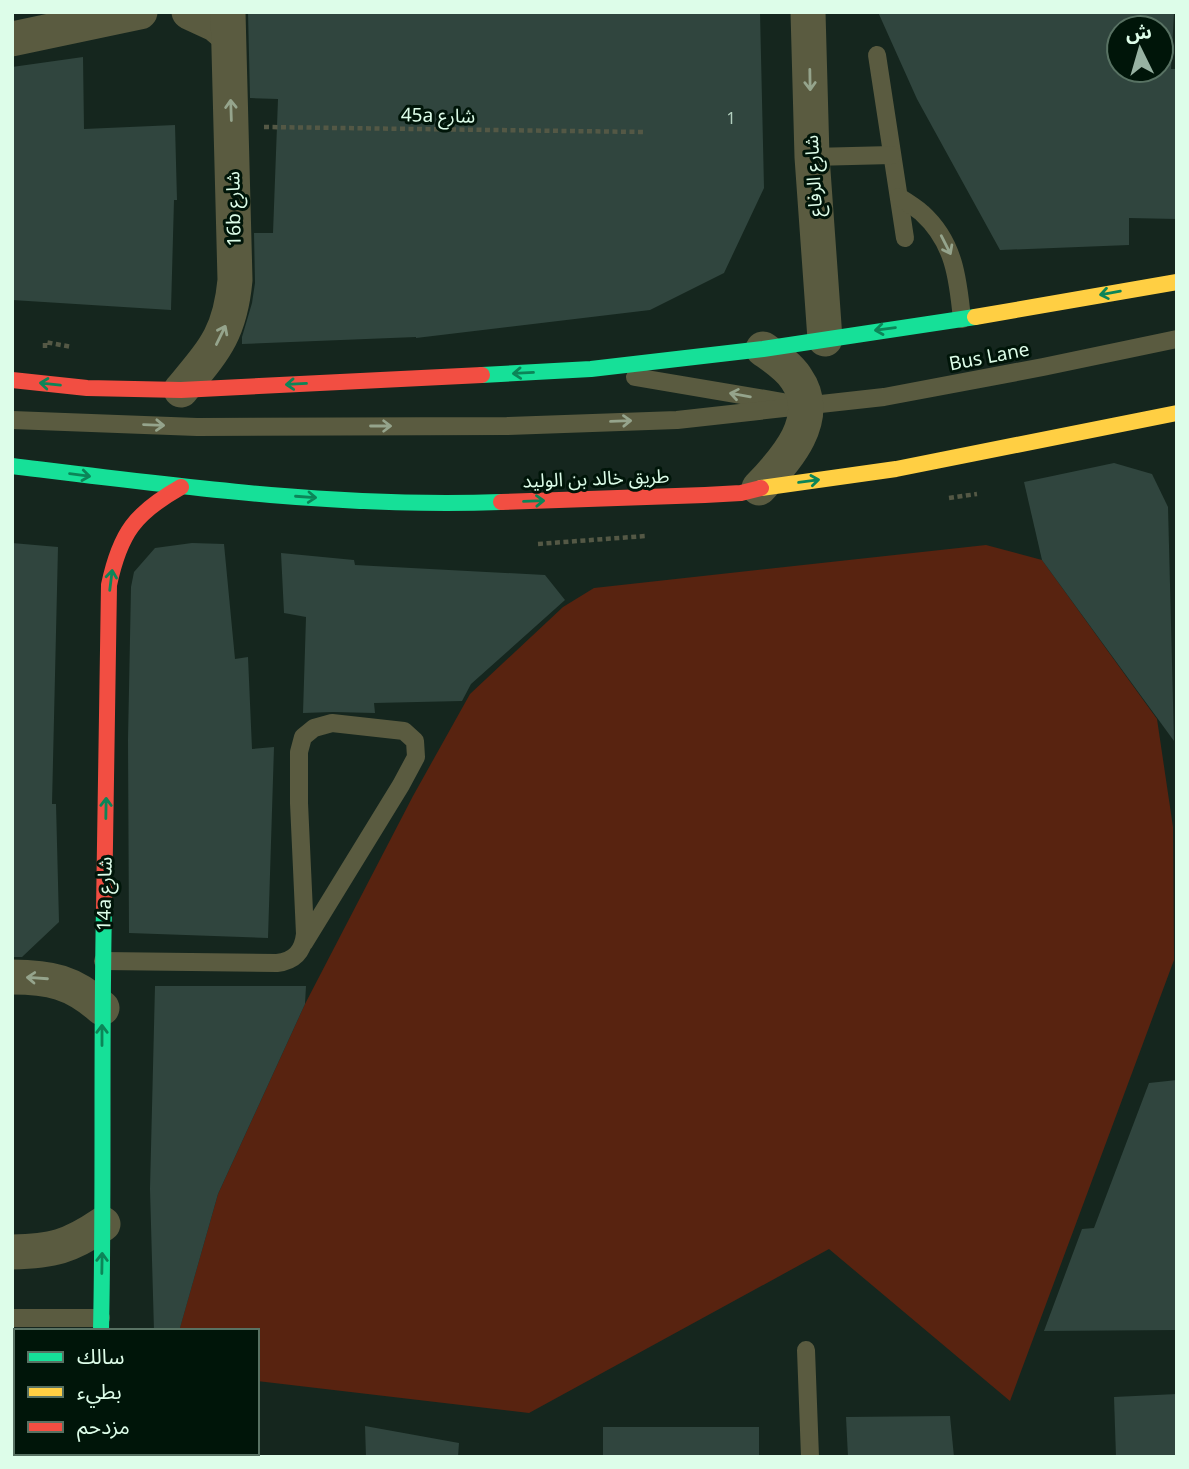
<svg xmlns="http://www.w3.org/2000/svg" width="1189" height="1469" viewBox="0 0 1189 1469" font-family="Georgia,'Noto Sans Arabic',serif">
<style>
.green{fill:#582310}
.building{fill:#30453e;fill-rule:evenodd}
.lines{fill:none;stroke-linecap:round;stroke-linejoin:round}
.path{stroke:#545845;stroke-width:4.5;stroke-dasharray:5 3.5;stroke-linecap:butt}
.lane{stroke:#5a5b40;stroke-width:18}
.street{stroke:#5a5b40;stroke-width:35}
.fast{stroke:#16e098;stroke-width:16}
.slow{stroke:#ffcf43;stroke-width:16}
.jam{stroke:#f24e42;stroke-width:16}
.oneway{stroke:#95a48c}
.oneway2{stroke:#0c8558}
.labels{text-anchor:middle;stroke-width:6;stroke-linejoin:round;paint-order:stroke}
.number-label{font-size:16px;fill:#b2cfbe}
.street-label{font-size:19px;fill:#ddfde9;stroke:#001509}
</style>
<rect width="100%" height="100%" fill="#15261e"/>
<polygon class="green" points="986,545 1042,560 1157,719 1173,827 1174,960 1010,1401 829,1249 529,1413 257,1381 257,1331 179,1331 218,1194 305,1004 413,796 470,694 563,607 594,588"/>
<g class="building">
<polygon points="248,12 760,12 764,188 724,273 650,310 416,338 416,337 242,344 242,337 252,303 255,283 254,233 273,233 278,99 250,98"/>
<path d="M878 12H1174L1171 69H1177V219L1129 218V245L1000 250 917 99ZM1119 28H1161V70H1119Z"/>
<polygon points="83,57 84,129 175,125 177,200 174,200 171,310 12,300 12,67"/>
<polygon points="1114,463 1152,474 1168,507 1174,741 1042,560 1024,482"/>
<polygon points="12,543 58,547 52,804 56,804 59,922 22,957 12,957"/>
<polygon points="192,543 224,544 235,659 248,657 252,749 274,747 268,938 129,933 128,740 131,587 134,572 155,548"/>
<polygon points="281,553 354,560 355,565 545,575 565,600 471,684 462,701 374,703 375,713 333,712 303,713 306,617 284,613"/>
<polygon points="155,986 306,986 305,1004 218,1194 180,1328 162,1331 154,1331 150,1189"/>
<polygon points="1177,1080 1177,1330 1044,1331 1082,1229 1094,1228 1149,1083"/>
<polygon points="1177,1394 1177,1457 1116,1457 1114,1397"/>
<polygon points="950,1416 954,1457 848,1457 846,1417"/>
<polygon points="365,1426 459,1443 458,1457 366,1457"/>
<rect x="603" y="1427" width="156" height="30"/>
</g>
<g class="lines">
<g class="path">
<polyline points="264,127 645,132"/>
<polyline points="45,348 45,342 72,347"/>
<polyline points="949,498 977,494"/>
<polyline points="538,544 645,536"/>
</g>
<g class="lane">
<polyline points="877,55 905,238"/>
<polyline points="812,157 892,155"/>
<path d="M899 197C907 202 915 207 922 213 954 242 958 278 962 319"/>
<polyline points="635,377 783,402"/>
<polyline points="12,420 197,427 507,426 677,420 884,397 1043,367 1177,339"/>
<path d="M103 961 277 963C295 961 303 951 305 934L299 803V752L303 737 314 728 332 723 404 731 415 741 416 757 401 785 304 943"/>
<polyline points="12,1318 101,1318"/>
<polyline points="806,1350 810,1457"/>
</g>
<g class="street">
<polyline points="189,12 215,24 228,35"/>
<polyline points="808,12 812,157 825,339"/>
<polyline points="12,39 140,12"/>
<path d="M181 390C214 350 230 334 235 280L228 12"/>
<path d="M759 488C786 460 824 418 796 378 788 366 774 357 763 349"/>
<path d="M12 977C50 977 73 982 102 1008"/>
<path d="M12 1252C53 1251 69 1247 103 1224"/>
<polyline points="100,1457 100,1453"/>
</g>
<g class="fast">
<polyline points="482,375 591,369 763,349 975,317"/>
<path d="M12 466C174 486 338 508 501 502"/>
<path d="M101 1331C104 1190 101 1050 104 909"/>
</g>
<g class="slow">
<polyline points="975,317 1177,282"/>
<polyline points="761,488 896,469 1177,413"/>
</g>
<g class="jam">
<polyline points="12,380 87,388 181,390 482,375"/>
<polyline points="501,502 705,495 741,493 761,488"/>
<path d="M104 909 109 585C120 533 135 513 181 487"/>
</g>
</g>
<defs><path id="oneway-shaft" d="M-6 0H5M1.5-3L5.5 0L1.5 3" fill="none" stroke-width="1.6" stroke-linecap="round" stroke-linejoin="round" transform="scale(1.75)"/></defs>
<g class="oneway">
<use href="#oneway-shaft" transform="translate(810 80) rotate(89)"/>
<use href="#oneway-shaft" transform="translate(231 110) rotate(-92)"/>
<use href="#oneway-shaft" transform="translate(946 245) rotate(63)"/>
<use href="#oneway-shaft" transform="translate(221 335) rotate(-64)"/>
<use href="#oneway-shaft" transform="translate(740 395) rotate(-170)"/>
<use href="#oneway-shaft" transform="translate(621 421) rotate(-2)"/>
<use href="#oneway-shaft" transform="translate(154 425) rotate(2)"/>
<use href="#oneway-shaft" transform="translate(381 426)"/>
<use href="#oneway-shaft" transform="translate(37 978) rotate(-176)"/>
</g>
<g class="oneway2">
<use href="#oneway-shaft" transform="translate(1110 293) rotate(170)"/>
<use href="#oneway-shaft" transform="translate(885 329) rotate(173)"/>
<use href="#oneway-shaft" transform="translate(523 373) rotate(177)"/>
<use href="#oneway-shaft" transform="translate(50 384) rotate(-174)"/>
<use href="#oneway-shaft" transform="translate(296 384) rotate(177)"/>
<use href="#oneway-shaft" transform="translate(80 475) rotate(7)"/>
<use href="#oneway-shaft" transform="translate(809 481) rotate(-8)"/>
<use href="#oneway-shaft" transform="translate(306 497) rotate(4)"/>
<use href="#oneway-shaft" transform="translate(534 501) rotate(-2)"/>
<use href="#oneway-shaft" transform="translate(111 580) rotate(-83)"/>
<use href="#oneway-shaft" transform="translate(106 808) rotate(-89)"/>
<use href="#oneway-shaft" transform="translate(102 1035) rotate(-90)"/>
<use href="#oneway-shaft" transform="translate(102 1263) rotate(-89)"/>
</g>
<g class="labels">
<g class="number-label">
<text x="731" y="124">1</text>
</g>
<g class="street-label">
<text transform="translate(438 115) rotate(1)" y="7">45a شارع</text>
<text transform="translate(813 176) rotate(-93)" y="7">شارع الرفاع</text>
<text transform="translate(233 209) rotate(-91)" y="7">16b شارع</text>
<text transform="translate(989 356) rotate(-11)" y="7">Bus Lane</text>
<text transform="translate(596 478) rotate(-2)" y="7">طريق خالد بن الوليد</text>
<text transform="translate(104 894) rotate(-89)" y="7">14a شارع</text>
</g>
</g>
<rect width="1189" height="1469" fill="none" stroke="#ddfde9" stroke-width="28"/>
<rect x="14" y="1329" width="245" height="126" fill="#001509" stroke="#587263" stroke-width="2"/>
<rect x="28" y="1352" width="35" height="10" fill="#16e098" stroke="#587263" stroke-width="2"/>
<text x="77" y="1364" font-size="21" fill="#ddfde9">سالك</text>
<rect x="28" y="1387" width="35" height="10" fill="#ffcf43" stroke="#587263" stroke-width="2"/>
<text x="77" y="1399" font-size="21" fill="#ddfde9">بطيء</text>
<rect x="28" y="1422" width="35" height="10" fill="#f24e42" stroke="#587263" stroke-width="2"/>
<text x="77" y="1434" font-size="21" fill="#ddfde9">مزدحم</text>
<g transform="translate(1140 49) rotate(355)"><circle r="33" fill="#001509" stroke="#587263" stroke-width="2"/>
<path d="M0-5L12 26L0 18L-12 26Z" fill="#97b2a2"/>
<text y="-10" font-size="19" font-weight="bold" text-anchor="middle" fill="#ddfde9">ش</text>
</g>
</svg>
